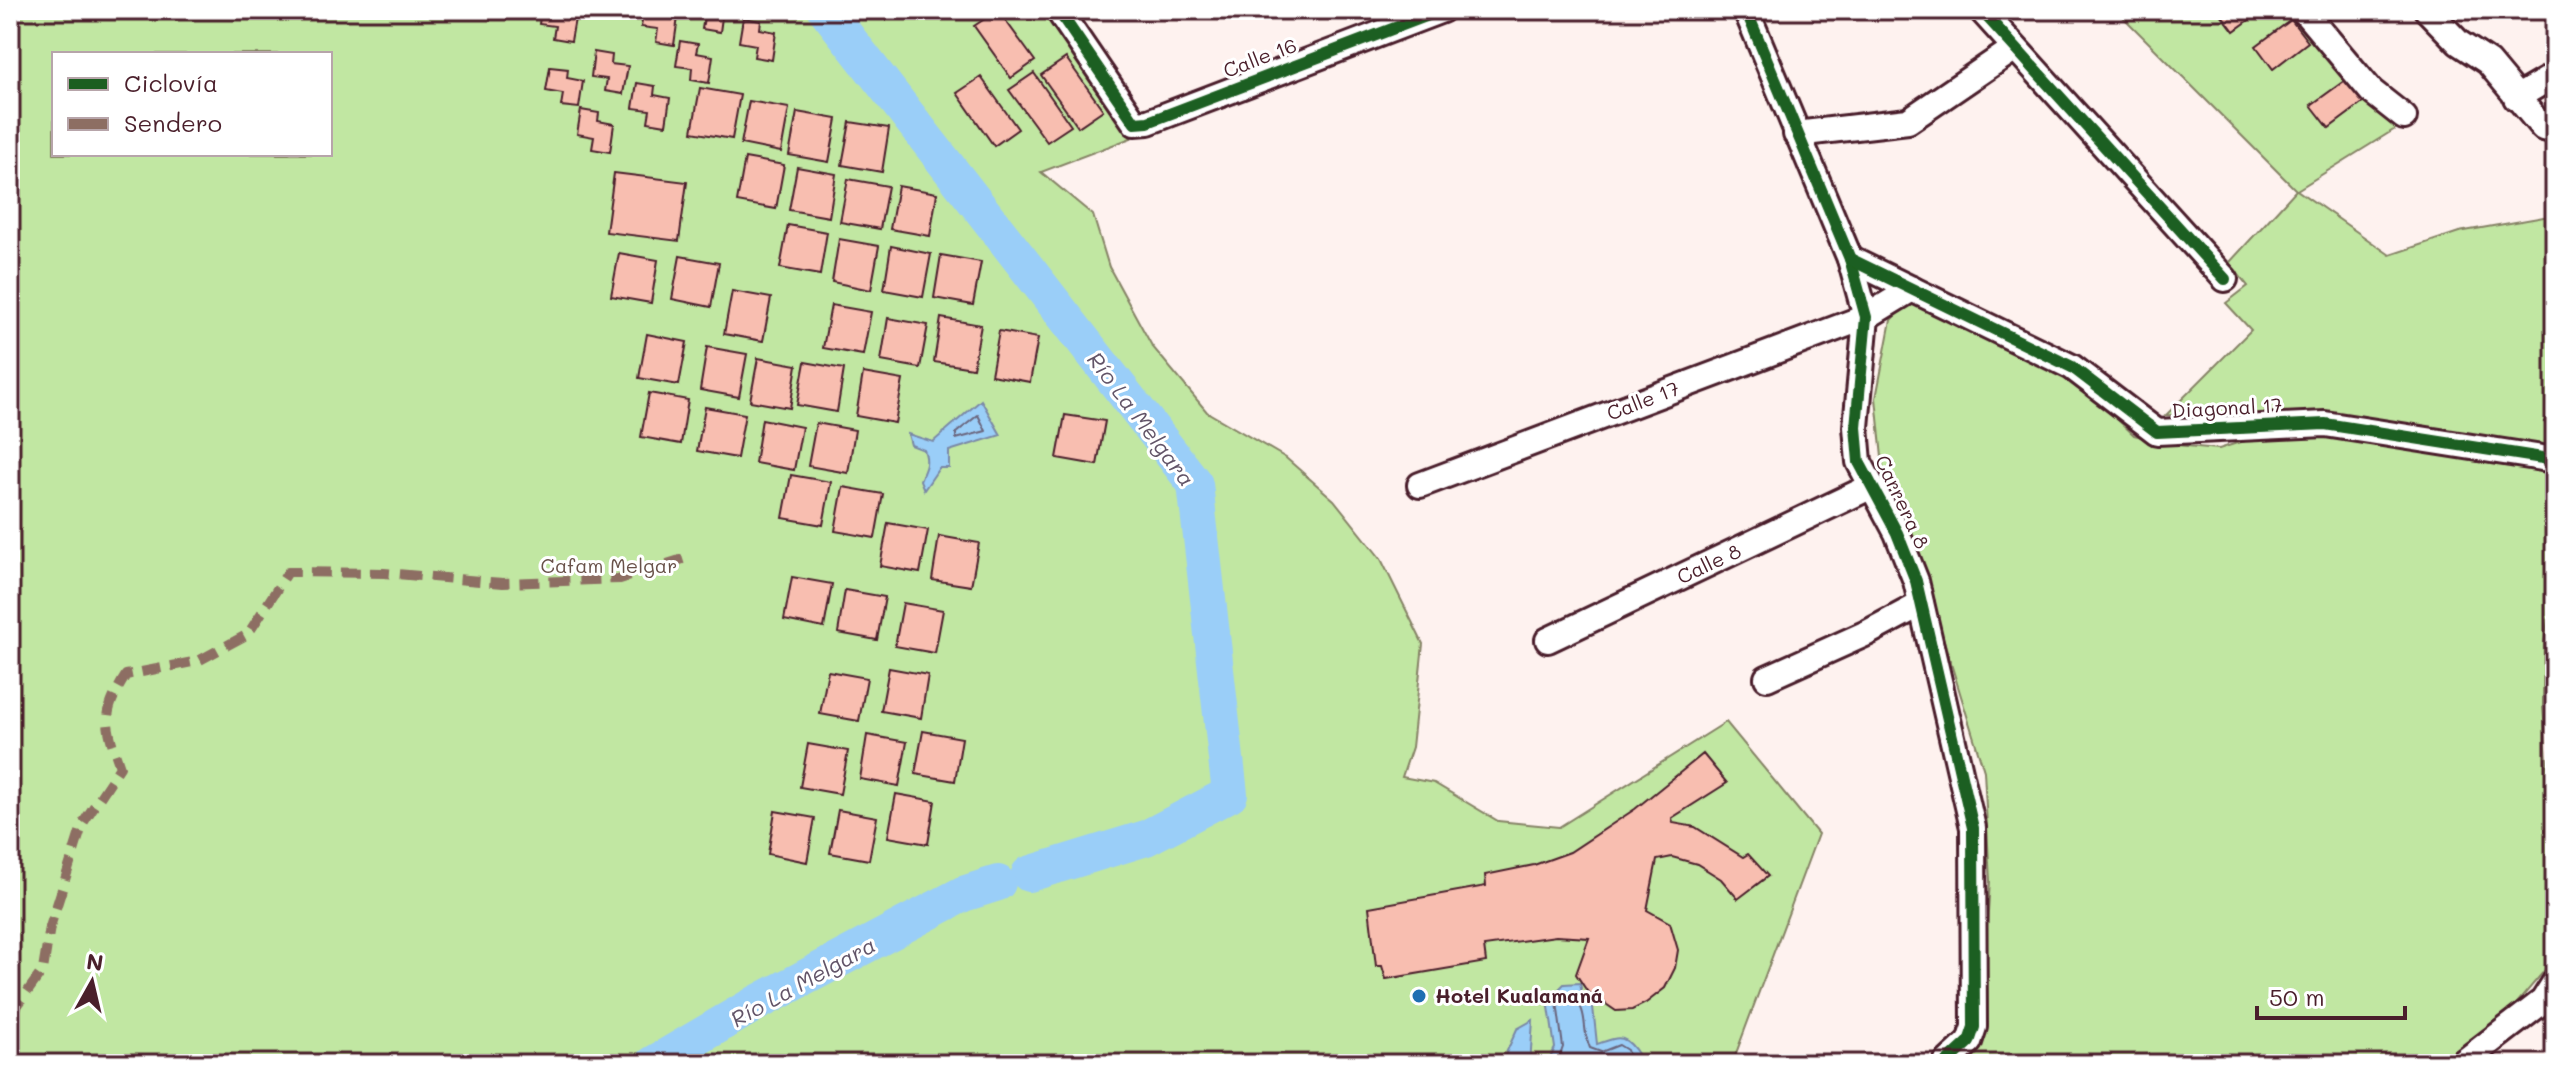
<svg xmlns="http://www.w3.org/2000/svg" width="2565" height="1074" viewBox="0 0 2565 1074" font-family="Mali,sans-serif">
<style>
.green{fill:#c1e7a2;stroke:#868366;stroke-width:2;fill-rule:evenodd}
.water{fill:#9acef8;stroke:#7a88a6;stroke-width:2}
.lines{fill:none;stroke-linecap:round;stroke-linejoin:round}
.shore{stroke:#6a657d;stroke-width:2}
.river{stroke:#9acef8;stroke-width:36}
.building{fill:#f8beb0;stroke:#4a1f2b;stroke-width:2}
.street-casing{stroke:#4a1f2b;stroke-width:30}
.street{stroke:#fff;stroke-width:24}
.quiet{stroke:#8d6e63;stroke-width:10;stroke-dasharray:20 10;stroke-linecap:butt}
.cycleway-casing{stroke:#fff;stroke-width:17}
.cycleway{stroke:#1b5e20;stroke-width:12}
.poi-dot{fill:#1f6fb2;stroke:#fff;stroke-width:3}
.labels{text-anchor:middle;stroke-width:6;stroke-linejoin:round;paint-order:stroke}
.street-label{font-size:20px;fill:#4a1f2b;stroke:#fff}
.park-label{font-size:20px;fill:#685149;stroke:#fff}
.poi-label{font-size:20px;font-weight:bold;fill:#4a1f2b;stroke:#fff;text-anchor:start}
.water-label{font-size:22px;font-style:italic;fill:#625468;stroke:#fff}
</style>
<rect width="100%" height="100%" fill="#fef2ef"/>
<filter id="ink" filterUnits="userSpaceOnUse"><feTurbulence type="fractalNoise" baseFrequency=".0125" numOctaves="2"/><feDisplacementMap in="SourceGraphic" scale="16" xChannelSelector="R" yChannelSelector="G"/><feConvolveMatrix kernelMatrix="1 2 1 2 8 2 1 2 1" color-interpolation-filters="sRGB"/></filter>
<g filter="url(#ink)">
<g class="green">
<path d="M10 10H1044L1131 138 1041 172 1093 215 1109 267 1152 346 1207 412 1286 458 1334 500 1381 559 1423 644 1412 747 1402 777 1434 783 1498 821 1559 827 1726 722 1818 834 1732 1064H10ZM54 54H330V154H54Z"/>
<polygon points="2116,10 2291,10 2364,102 2400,126 2297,190 2390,255 2459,232 2555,215 2555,450 2282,418 2166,415 2251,330 2226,303 2248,286 2229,263 2296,190"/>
<polygon points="1911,300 2039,358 2085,389 2134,435 2176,445 2219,449 2274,431 2310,428 2555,461 2555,583 2544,642 2543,705 2555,874 2551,963 2501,1022 2437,1064 1955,1064 1984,972 1990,881 1984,771 1933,605 1884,477 1876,398 1891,320"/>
</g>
<g class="water">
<path d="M981 400 1001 435 949 451V468H939L924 490 920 480C925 469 929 462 924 450L911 445 908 434 933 442Z"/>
<path d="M1580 983 1583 999 1593 1007 1597 1044C1618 1037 1625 1032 1640 1057L1639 1064H1547L1555 1048 1548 1000 1564 984Z"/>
<polygon points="1533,1020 1530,1064 1501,1064 1517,1029"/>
</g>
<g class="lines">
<g class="shore">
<polygon points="978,415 986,431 956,439 956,433"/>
<path d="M1557 1064 1563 1047 1557 1002 1571 992C1591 1017 1580 1024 1590 1048L1601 1052 1619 1045 1627 1050 1631 1064"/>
</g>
<g class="river">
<polyline points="826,10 1195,484 1230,794 1146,838 1029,874"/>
<polyline points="653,1064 755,1004 963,894 998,883"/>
</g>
</g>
<g class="building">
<polygon points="541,10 576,13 571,41 553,38 555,26 539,24"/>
<polygon points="644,10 662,10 661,14 678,17 674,45 656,42 658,29 641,27"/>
<polygon points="688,10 723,10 720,32 702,29 704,17 687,15"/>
<polygon points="998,10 1035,61 1011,78 974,26"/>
<polygon points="2218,10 2263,10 2234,31"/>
<polygon points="743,18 761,21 760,29 776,32 772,60 754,57 756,45 739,42"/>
<polygon points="2291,20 2308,42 2273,69 2256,46"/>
<polygon points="680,41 698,44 696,53 713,56 709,83 691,80 692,68 676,66"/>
<polygon points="594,52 612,55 611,64 628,66 623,94 605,91 607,79 591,77"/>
<polygon points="1066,58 1103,110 1078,127 1041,75"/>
<polygon points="550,67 568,69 567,78 583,81 579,108 561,106 563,94 546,91"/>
<polygon points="1034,73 1071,126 1047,142 1009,90"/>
<polygon points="981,77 1018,129 994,146 957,93"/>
<polygon points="2347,79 2364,102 2329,128 2311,105"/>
<polygon points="637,83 655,86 654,95 670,98 666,125 648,122 650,110 633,108"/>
<polygon points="700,88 740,95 732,139 692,132"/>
<polygon points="749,101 789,108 781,152 741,144"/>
<polygon points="581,110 599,113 598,121 614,124 610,152 592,149 594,137 577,134"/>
<polygon points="797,112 837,119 829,162 789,155"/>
<polygon points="850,122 889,128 882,172 842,165"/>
<polygon points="745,158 784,165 776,209 737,202"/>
<polygon points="797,167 836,174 829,217 789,210"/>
<polygon points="614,173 687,182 679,241 606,232"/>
<polygon points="848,179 888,186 880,229 840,222"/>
<polygon points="898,186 937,193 930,236 890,229"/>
<polygon points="788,225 827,232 820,275 780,268"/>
<polygon points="839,239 879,246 871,290 832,282"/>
<polygon points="891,246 931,254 923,297 884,290"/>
<polygon points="619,253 658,260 651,303 611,296"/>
<polygon points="941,255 981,262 973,305 934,298"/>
<polygon points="680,256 719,263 711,307 672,299"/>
<polygon points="732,291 771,298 763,341 724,334"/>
<polygon points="831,305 871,312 863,355 823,348"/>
<polygon points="888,318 928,325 920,368 881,361"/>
<polygon points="941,318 981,325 973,368 934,362"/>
<polygon points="999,331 1038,338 1030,382 991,375"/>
<polygon points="647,334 687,342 679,385 639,378"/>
<polygon points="707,347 747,354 739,397 700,390"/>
<polygon points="758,358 797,365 790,408 750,401"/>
<polygon points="805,362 844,369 837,412 797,405"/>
<polygon points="863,373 903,380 895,423 856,416"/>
<polygon points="649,393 688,400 681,444 641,437"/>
<polygon points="2555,405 2555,429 2544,422"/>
<polygon points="705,407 745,414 737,458 697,451"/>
<polygon points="1065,415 1105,421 1097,465 1057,458"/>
<polygon points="762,419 802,427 794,470 755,463"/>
<polygon points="816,423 855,430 848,473 808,466"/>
<polygon points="791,475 831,482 823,525 783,518"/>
<polygon points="843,487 883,494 875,538 835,531"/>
<polygon points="888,523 928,530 920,573 880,566"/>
<polygon points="939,536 979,543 971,586 932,580"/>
<polygon points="792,577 832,584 824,628 784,620"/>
<polygon points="845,590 885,597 877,640 838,633"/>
<polygon points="903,603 943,610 935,653 895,646"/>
<polygon points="889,668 928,675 921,718 881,711"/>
<polygon points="828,671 867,678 859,721 820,714"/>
<polygon points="923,731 962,738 955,781 915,774"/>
<polygon points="867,735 907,742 899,786 860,779"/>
<polygon points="808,744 848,751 840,794 800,787"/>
<polygon points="1703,754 1727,783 1672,818 1673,823 1695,827 1743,857 1748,854 1768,876 1738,899 1721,879 1697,864 1672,857 1657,860 1647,910 1670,923 1678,950 1675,968 1665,988 1646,1003 1632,1010 1616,1011 1587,991 1576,974 1589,938 1556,936 1484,946 1486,962 1386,979 1382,966 1376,966 1369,907 1486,886 1485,875 1534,865 1570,852 1635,809"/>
<polygon points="896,794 935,801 928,844 888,837"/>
<polygon points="838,810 877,817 869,860 830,853"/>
<polygon points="775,811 815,818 807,862 768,854"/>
</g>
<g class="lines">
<defs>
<g id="street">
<polyline points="1058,10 1135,123 1148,122 1442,10"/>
<polyline points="1746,10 1850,259 1866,317 1856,427 1859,462 1897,533 1916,581 1973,828 1974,1027 1969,1042 1945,1064"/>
<polyline points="1981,10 2225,279"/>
<polyline points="2303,10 2371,91 2404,117"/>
<polyline points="2427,10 2459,43 2488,62 2543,128 2555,131"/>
<polyline points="2516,98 2555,75"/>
<polyline points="1796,134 1908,121 2015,48"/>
<polyline points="1850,259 2072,367 2157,432 2325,424 2555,460"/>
<polyline points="1420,485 1866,317 1912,289"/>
<polyline points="1548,640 1870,487"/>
<polyline points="1767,678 1867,633 1921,604"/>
<polyline points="2461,1064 2543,1001 2555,982"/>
</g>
</defs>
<use href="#street" class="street-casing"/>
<use href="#street" class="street"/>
<g class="quiet">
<polyline points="2548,131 2555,131"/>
<path d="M10 1016 43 970 50 927 83 823 120 767C105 723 101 715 126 675L198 661 248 634 288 572 384 573 503 583 620 579 683 559"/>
</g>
<defs>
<g id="cycleway">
<polyline points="1058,10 1135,123 1148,122 1442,10"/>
<polyline points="1746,10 1850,259 1866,317 1856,427 1859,462 1897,533 1916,581 1973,828 1974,1027 1969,1042 1945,1064"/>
<polyline points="1981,10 2225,279"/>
<polyline points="1850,259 2072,367 2157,432 2325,424 2555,460"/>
</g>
</defs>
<use href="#cycleway" class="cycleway-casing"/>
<use href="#cycleway" class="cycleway"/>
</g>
</g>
<circle class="poi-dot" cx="1419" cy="996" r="8"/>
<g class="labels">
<g class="street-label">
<text transform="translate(1260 58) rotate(-21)" y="7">Calle 16</text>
<text transform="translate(1643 401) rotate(-21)" y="7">Calle 17</text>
<text transform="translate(2227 408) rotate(-3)" y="7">Diagonal 17</text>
<text transform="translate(1902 502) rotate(65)" y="7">Carrera 8</text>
<text transform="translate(1709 564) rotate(-25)" y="7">Calle 8</text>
</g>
<g class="park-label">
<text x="609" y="573">Cafam Melgar</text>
</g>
<g class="poi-label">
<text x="1435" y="1003">Hotel Kualamaná</text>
</g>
<g class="water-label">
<text transform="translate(1141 419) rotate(53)" y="8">Río La Melgara</text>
<text transform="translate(803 982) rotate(-29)" y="8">Río La Melgara</text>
</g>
</g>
<rect width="2565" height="1074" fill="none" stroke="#fff" stroke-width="40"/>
<rect x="20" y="20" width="2525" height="1034" fill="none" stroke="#4a1f2b" stroke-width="3" filter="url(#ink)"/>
<rect x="52" y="52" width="280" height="104" fill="#ffffff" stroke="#b7a5aa" stroke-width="2"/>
<rect x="68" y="78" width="40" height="12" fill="#1b5e20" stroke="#b7a5aa" stroke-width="2"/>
<text x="124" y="92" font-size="24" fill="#4a1f2b">Ciclovía</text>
<rect x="68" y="118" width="40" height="12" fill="#8d6e63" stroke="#b7a5aa" stroke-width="2"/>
<text x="124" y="132" font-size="24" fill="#4a1f2b">Sendero</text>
<g transform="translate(92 982) rotate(8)" stroke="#ffffff" stroke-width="6" paint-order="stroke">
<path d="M0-6L14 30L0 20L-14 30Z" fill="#4a1f2b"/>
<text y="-12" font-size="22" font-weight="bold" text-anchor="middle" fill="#4a1f2b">N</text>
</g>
<path d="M2257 1006v12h148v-12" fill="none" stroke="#4a1f2b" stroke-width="4"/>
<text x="2269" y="1006" font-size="24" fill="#4a1f2b" stroke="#ffffff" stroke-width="6" paint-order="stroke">50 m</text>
</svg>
